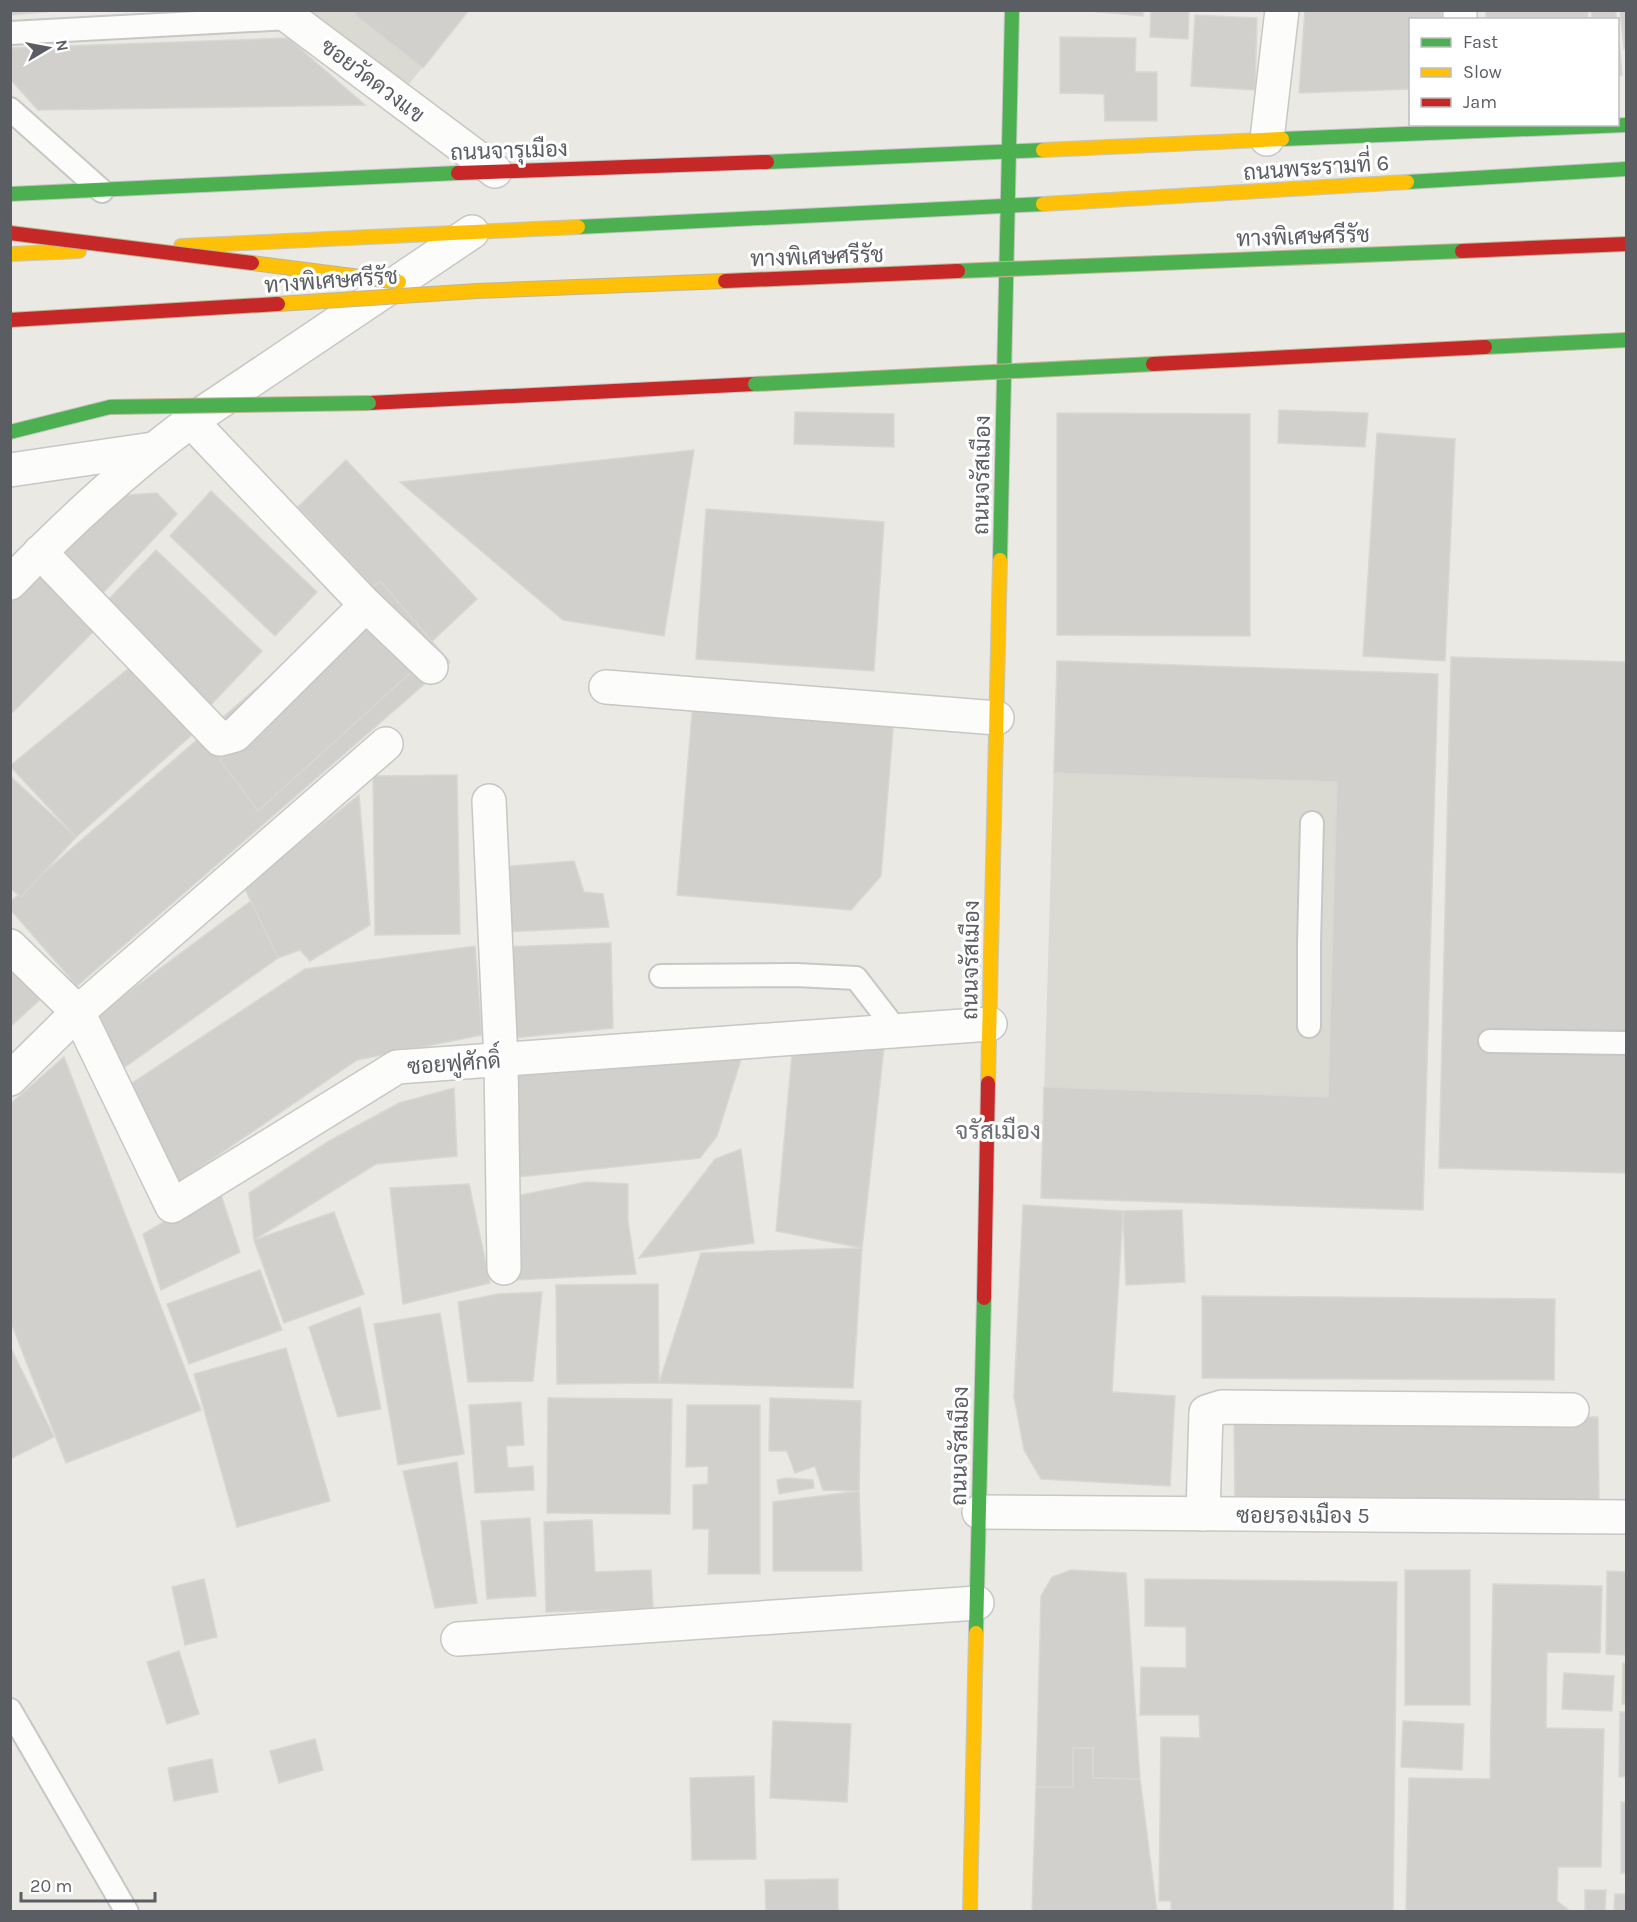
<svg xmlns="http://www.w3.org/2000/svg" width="1637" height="1922" viewBox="0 0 1637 1922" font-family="Karla,Sarabun,sans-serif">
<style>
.education{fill:#dad9d2}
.building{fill:#d1d0cd;stroke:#d9d7d3;stroke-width:1.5}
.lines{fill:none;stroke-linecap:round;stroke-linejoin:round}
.lane-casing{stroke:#c6c7c6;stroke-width:26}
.street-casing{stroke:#c6c7c6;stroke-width:36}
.fast-casing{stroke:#c5c6c4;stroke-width:16}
.slow-casing{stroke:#c5c6c4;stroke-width:16}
.jam-casing{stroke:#c5c6c4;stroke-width:16}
.lane{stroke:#fcfcfb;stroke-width:22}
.street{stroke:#fcfcfb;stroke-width:33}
.fast{stroke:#4caf50;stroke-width:14}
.slow{stroke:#ffc107;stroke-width:14}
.jam{stroke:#c62828;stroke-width:14}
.fast-bridge-casing{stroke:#bfb594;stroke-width:16;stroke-linecap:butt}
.slow-bridge-casing{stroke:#bfb594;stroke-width:16;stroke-linecap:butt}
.jam-bridge-casing{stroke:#bfb594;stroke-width:16;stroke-linecap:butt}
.fast-bridge{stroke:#4caf50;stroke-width:14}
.slow-bridge{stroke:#ffc107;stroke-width:14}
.jam-bridge{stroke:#c62828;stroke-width:14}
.labels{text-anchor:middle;stroke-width:6;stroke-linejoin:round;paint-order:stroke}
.street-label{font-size:22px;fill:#5a5d62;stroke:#fff}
.neighbourhood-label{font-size:24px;fill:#6b6f74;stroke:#fff}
</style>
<rect width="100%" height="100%" fill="#eae9e4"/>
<g class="education">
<polygon points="297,11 469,11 403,91"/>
<polygon points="1057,661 1438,674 1423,1210 1041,1198"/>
</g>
<g class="building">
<polygon points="10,10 66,10 10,15"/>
<polygon points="358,10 469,10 423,68 355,15"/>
<polygon points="1079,10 1143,10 1143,16"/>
<polygon points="1151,10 1189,10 1188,39 1150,37"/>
<polygon points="1305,10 1441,10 1442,20 1410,20 1410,89 1299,93"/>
<rect x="1486" y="10" width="102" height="10"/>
<polygon points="1591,10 1616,10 1616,20 1592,20"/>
<polygon points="1620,10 1626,10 1626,49 1624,49"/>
<polygon points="1195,15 1257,18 1255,90 1191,86"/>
<polygon points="1618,30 1622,75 1618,76"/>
<polygon points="1060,37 1136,38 1135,72 1157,72 1157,121 1105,121 1104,94 1060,93"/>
<polygon points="288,38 365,105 38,110 10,79 10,48"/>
<polygon points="1279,410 1368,413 1365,447 1278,443"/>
<polygon points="795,412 894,414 894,447 794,444"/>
<polygon points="1057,413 1250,414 1250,636 1057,635"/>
<polygon points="1377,433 1455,439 1445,661 1363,656"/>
<polygon points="694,450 664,636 563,620 400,482"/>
<polygon points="346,460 477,599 428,645 298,507"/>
<polygon points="211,491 317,592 275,636 170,536"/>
<polygon points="157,493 177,514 102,594 56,550 112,496"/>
<polygon points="706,509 884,522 874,671 696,659"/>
<polygon points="156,550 262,651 207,709 102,606"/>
<polygon points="40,564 100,625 10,715 10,594"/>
<polygon points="380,581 450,662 77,986 10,909 10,902"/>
<polygon points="366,621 418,666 258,811 220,760"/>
<polygon points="1451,657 1626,662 1626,1173 1439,1168"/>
<polygon points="1057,661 1438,674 1423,1210 1041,1198 1044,1087 1328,1097 1337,782 1054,773"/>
<polygon points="135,663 193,734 76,837 10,766"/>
<polygon points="693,701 894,717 881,876 851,910 677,895"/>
<polygon points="457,775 460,934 375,935 373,776"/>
<polygon points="10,776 76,837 21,897 10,888"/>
<polygon points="359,795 370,925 310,961 300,950 278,958 244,887"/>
<polygon points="574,861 584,892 603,894 609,927 504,932 498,867"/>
<polygon points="251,901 278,958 114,1075 88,1022"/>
<polygon points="10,929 58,983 10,1027"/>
<polygon points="611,943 613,1028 504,1039 502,947"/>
<polygon points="475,946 482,1035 357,1060 176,1184 126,1087 305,969"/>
<polygon points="884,1047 862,1248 776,1231 792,1054"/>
<polygon points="744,1050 717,1136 700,1158 518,1177 507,1075"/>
<polygon points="64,1057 201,1410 66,1463 10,1320 10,1104"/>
<polygon points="454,1088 457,1156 376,1164 254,1240 249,1193 329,1141 399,1103"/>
<polygon points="741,1149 754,1243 639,1258 715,1159"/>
<polygon points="587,1182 628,1184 628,1221 636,1274 515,1280 510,1197"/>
<polygon points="469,1184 490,1283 403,1304 390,1188"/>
<polygon points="219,1189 240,1252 161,1290 143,1234"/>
<polygon points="1023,1205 1123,1211 1112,1392 1175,1396 1170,1486 1041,1479 1024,1450 1014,1397"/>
<polygon points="1182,1210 1185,1282 1126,1285 1123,1211"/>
<polygon points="334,1212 364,1294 284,1323 254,1240"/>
<polygon points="862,1248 853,1388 659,1383 701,1253"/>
<polygon points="260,1270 282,1330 189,1364 167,1304"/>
<polygon points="658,1284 659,1383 557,1384 556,1285"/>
<polygon points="542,1292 533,1381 468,1382 458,1302 498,1294"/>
<polygon points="1202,1296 1555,1299 1554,1380 1202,1378"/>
<polygon points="360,1307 381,1409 338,1417 309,1327"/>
<polygon points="440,1313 464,1454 398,1465 374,1324"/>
<polygon points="10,1346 54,1437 10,1459"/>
<polygon points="286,1348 330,1501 237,1527 194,1374"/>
<polygon points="548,1398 672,1399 670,1514 547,1513"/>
<polygon points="770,1398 861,1401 859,1491 823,1490 815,1466 795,1473 787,1451 769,1451"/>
<polygon points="521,1402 524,1445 506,1446 508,1468 533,1466 534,1490 475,1493 469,1405"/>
<polygon points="687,1405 760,1405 760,1574 708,1574 709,1529 693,1529 693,1485 708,1484 708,1466 686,1467"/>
<polygon points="1598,1417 1599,1502 1235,1503 1234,1418"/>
<polygon points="457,1462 477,1603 435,1608 403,1471"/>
<polygon points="786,1478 813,1480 814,1488 779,1494 777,1480"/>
<polygon points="859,1491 862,1571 773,1571 773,1502"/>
<polygon points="530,1518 536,1596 487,1599 481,1521"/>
<polygon points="592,1520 595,1572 651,1570 653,1609 546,1612 544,1522"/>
<polygon points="1071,1570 1126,1573 1140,1779 1093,1778 1093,1748 1073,1748 1073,1787 1036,1787 1041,1596 1052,1577"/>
<rect x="1405" y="1570" width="65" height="135"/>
<polygon points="1607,1571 1626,1572 1626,1655 1606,1654"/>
<polygon points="204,1579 217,1637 185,1645 172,1587"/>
<polygon points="1145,1579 1397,1582 1393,1912 1171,1912 1171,1901 1159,1901 1161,1737 1200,1738 1199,1715 1140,1715 1141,1667 1186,1668 1186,1627 1145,1626"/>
<polygon points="1493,1584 1602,1586 1600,1653 1547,1652 1546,1728 1604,1729 1601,1867 1558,1867 1557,1901 1571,1912 1406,1912 1409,1778 1490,1779"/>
<polygon points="179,1651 199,1714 167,1724 147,1662"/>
<polygon points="1623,1663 1626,1663 1626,1704 1622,1704"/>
<polygon points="1564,1673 1614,1676 1612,1711 1562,1709"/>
<polygon points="1620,1712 1626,1712 1626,1777 1619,1777"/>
<polygon points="773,1721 851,1724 847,1802 770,1798"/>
<polygon points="1403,1721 1464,1724 1462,1770 1401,1767"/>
<polygon points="315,1739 323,1770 279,1783 270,1751"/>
<polygon points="1073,1748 1093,1748 1093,1778 1140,1779 1157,1912 1032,1912 1036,1787 1073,1787"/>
<polygon points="212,1759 218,1792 174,1801 168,1768"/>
<polygon points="754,1776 756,1859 692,1860 690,1778"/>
<rect x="1621" y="1802" width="5" height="71"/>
<polygon points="838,1879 838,1912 766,1912 765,1880"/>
<polygon points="1585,1890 1606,1890 1605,1912 1585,1912"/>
<polygon points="1615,1894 1626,1894 1626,1912 1614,1912"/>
</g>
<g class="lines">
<defs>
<g id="lane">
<polyline points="10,33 289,18"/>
<polyline points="10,109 102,191"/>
<polyline points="661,976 796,975 856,978 897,1031"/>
<polyline points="1309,1026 1309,943 1312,823"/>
<polyline points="1490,1041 1626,1043"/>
<polyline points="10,1710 127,1912"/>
</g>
<g id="street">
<polyline points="280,10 495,171"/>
<polyline points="1460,20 1460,10"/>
<polyline points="1267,139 1282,10"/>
<polyline points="191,421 366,605 431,667"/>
<polyline points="10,470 153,449"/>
<polyline points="40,552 220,739 235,735 366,605"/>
<path d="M10 583C66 525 126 469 191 421L472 232"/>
<polyline points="606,687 997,718"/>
<polyline points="489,801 501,1060 504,1268"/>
<polyline points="10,946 78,1012 172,1206 397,1067 990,1024"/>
<polyline points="10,1079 78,1012 386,744"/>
<polyline points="979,1512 1626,1517"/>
<polyline points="1203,1514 1206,1412 1222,1407 1572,1410"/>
<polyline points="458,1639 977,1603"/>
</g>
<g id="fast">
<polyline points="1282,139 1626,125"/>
<polyline points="767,162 1043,150"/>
<polyline points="1407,182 1626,169"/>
<polyline points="10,194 458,173"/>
<polyline points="578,227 1043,204"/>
<polyline points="10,432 110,407"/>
<polyline points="1000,560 1012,10"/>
<polyline points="976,1633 984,1298"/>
</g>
<g id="slow">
<polyline points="1043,150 1282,139"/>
<polyline points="1043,204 1407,182"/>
<polyline points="181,246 578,227"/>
<polyline points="10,254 79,251"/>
<polyline points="988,1083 1000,560"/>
<polyline points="970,1912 976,1633"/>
</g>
<g id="jam">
<polyline points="458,173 767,162"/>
<polyline points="369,403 755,384"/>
<polyline points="984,1298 988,1083"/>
</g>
</defs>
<use href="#lane" class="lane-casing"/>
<use href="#street" class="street-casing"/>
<use href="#fast" class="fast-casing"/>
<use href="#slow" class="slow-casing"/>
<use href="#jam" class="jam-casing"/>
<use href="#lane" class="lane"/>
<use href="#street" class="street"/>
<use href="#fast" class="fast"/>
<use href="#slow" class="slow"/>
<use href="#jam" class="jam"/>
<defs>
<g id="fast-bridge">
<polyline points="958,271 1462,251"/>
<polyline points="1485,347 1626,340"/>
<polyline points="755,384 1153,364"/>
<polyline points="110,407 369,403"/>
</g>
<g id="slow-bridge">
<polyline points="252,263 399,282"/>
<polyline points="278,304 477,291 725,281"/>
</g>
<g id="jam-bridge">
<polyline points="10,233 252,263"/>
<polyline points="1462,251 1626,244"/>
<polyline points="725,281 958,271"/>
<polyline points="10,320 278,304"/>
<polyline points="1153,364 1485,347"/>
</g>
</defs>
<use href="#fast-bridge" class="fast-bridge-casing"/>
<use href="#slow-bridge" class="slow-bridge-casing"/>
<use href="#jam-bridge" class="jam-bridge-casing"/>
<use href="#fast-bridge" class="fast-bridge"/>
<use href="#slow-bridge" class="slow-bridge"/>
<use href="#jam-bridge" class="jam-bridge"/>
</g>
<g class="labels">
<g class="street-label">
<text transform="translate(373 80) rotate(37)" y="8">ซอยวัดดวงแข</text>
<text transform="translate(509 150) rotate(-2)" y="8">ถนนจารุเมือง</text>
<text transform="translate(1316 167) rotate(-4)" y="8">ถนนพระรามที่ 6</text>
<text transform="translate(1303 236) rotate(-2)" y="8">ทางพิเศษศรีรัช</text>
<text transform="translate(817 256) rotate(-2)" y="8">ทางพิเศษศรีรัช</text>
<text transform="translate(331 280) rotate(-4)" y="8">ทางพิเศษศรีรัช</text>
<text transform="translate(981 475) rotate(-89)" y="8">ถนนจรัสเมือง</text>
<text transform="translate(970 960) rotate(-89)" y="8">ถนนจรัสเมือง</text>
<text transform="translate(454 1063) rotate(-4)" y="8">ซอยฟูศักดิ์</text>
<text transform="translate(959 1446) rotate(-89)" y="8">ถนนจรัสเมือง</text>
<text x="1303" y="1523">ซอยรองเมือง 5</text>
</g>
<g class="neighbourhood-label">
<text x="998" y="1139">จรัสเมือง</text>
</g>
</g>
<rect width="1637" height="1922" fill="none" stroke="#5a5d62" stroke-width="24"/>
<rect x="1409" y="18" width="210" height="108" fill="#ffffff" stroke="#bdbec0" stroke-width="1.5"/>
<rect x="1421" y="38" width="30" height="9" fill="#4caf50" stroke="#bdbec0" stroke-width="1.5"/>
<text x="1463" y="48" font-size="18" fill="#5a5d62">Fast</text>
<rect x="1421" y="68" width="30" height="9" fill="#ffc107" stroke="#bdbec0" stroke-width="1.5"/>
<text x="1463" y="78" font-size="18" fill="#5a5d62">Slow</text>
<rect x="1421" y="98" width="30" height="9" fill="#c62828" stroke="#bdbec0" stroke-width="1.5"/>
<text x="1463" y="108" font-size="18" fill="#5a5d62">Jam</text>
<g transform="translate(48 48) rotate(80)" stroke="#ffffff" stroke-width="4.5" paint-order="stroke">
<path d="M0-4.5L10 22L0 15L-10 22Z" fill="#5a5d62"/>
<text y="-9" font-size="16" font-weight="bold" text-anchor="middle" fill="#5a5d62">N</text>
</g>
<path d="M21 1892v9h134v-9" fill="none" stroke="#5a5d62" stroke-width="3"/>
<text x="30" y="1892" font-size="18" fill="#5a5d62" stroke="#ffffff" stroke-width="4.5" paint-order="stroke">20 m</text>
</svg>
